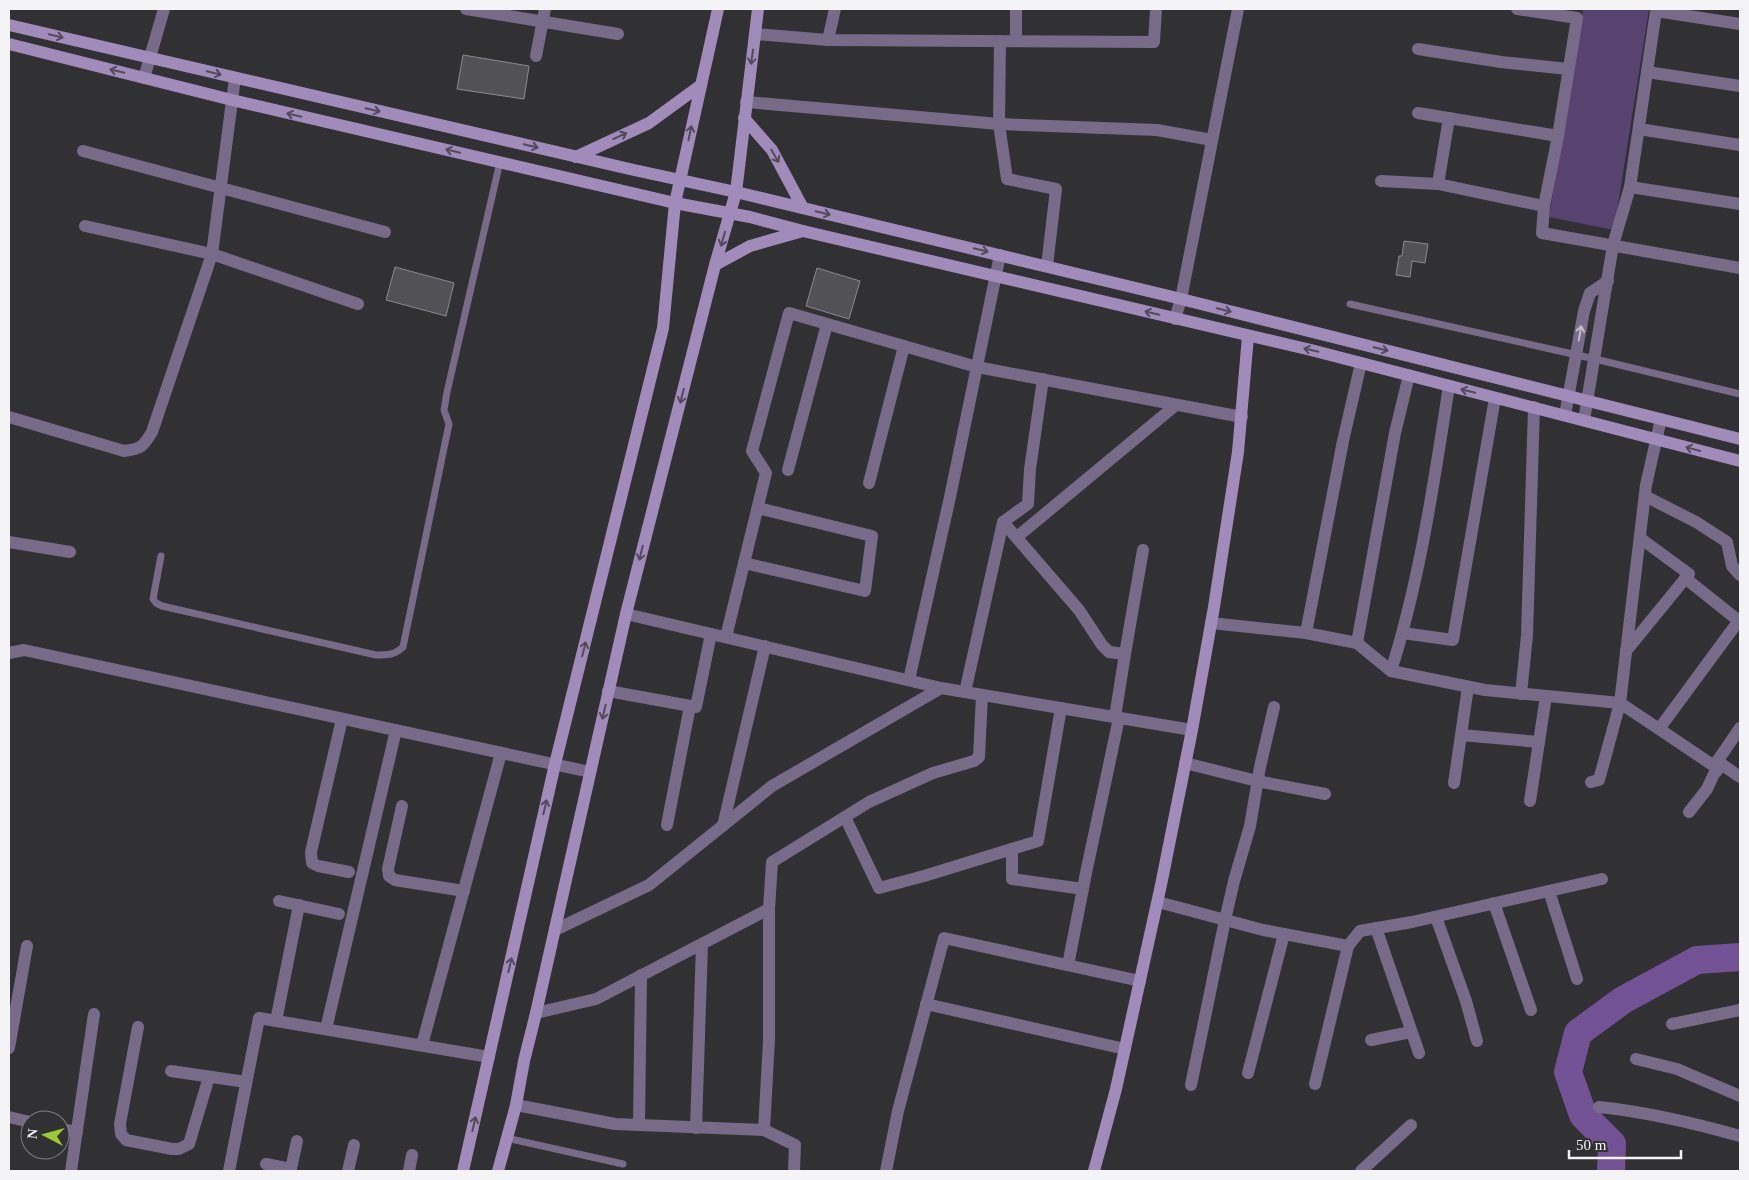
<svg xmlns="http://www.w3.org/2000/svg" width="1749" height="1180" viewBox="0 0 1749 1180" font-family="Georgia,serif">
<style>
.green{fill:#584270}
.lines{fill:none;stroke-linecap:round;stroke-linejoin:round}
.river{stroke:#735195;stroke-width:28}
.building{fill:#525155;stroke:#8c8a8e}
.lane{stroke:#786a89;stroke-width:7}
.street{stroke:#786a89;stroke-width:12}
.secondary{stroke:#a18bbb;stroke-width:12}
.oneway{stroke:#534b5c}
.oneway2{stroke:#c2bcca}
</style>
<rect width="100%" height="100%" fill="#313033"/>
<polygon class="green" points="1583,9 1649,9 1614,230 1549,217"/>
<g class="lines">
<polyline class="river" points="1611,1171 1612,1144 1583,1115 1568,1072 1578,1033 1623,1000 1697,960 1740,957"/>
</g>
<g class="building">
<polygon points="463,55 529,66 524,99 457,89"/>
<polygon points="1404,241 1428,244 1425,263 1412,261 1410,277 1396,275 1399,256 1402,256"/>
<polygon points="395,267 454,283 446,316 386,300"/>
<polygon points="817,268 860,281 849,319 806,306"/>
</g>
<g class="lines">
<g class="lane">
<polyline points="1350,304 1595,359 1740,394"/>
<path d="M161 556 153 599 156 603 162 606 376 655C387 655 395 655 403 647L449 424 444 410 447 392 500 162"/>
<polyline points="506,1138 623,1164"/>
</g>
<g class="street">
<polyline points="466,9 618,34"/>
<polyline points="1517,9 1577,18 1558,136 1544,206 1542,233 1740,268"/>
<polyline points="755,34 828,40 1154,42 1156,9"/>
<polyline points="828,40 835,9"/>
<polyline points="1000,41 999,124 1007,179 1056,189 1047,266"/>
<polyline points="1016,41 1016,9"/>
<polyline points="1418,49 1501,62 1568,69"/>
<polyline points="536,56 545,9"/>
<polyline points="1647,72 1740,86"/>
<polyline points="144,78 164,9"/>
<polyline points="746,102 999,124 1157,130 1212,140"/>
<polyline points="1418,113 1558,136"/>
<polyline points="1639,129 1740,145"/>
<polyline points="83,151 385,232"/>
<polyline points="1381,181 1438,184 1544,206"/>
<polyline points="1438,184 1449,118"/>
<polyline points="1630,187 1740,204"/>
<polyline points="85,226 212,254 358,304"/>
<polyline points="1175,319 1181,299 1238,9"/>
<polyline points="1565,415 1584,311 1590,293 1608,281"/>
<path d="M9 417 124 451C141 449 143 447 152 432L212 254 235 78"/>
<polyline points="1584,420 1613,245 1630,187 1656,11 1740,24"/>
<polyline points="788,470 827,324"/>
<polyline points="869,483 904,346"/>
<polyline points="1645,496 1696,522 1727,542 1732,566 1740,575"/>
<polyline points="1003,522 1079,610 1102,645 1109,652 1125,654 1115,717"/>
<polyline points="1017,537 1176,405"/>
<polyline points="9,542 70,552"/>
<polyline points="744,563 865,591 872,536 758,508"/>
<polyline points="1685,578 1739,621"/>
<polyline points="626,614 941,688"/>
<polyline points="1211,623 1306,633 1343,441 1361,363"/>
<polyline points="1306,633 1357,643 1395,433 1409,375"/>
<polyline points="1403,633 1453,640 1495,398"/>
<polyline points="726,637 766,473 752,451 789,313 977,367 1242,417"/>
<polyline points="1357,643 1391,671 1485,690 1620,703 1646,485 1661,419"/>
<polyline points="1626,651 1689,574 1640,538"/>
<polyline points="9,653 24,650 590,772"/>
<polyline points="1125,654 1143,550"/>
<path d="M1391 671C1420 579 1434 482 1449 386"/>
<polyline points="909,680 950,497 1000,255"/>
<polyline points="608,691 696,707 711,634"/>
<polyline points="965,692 1003,522 1028,504 1030,469 1043,379"/>
<polyline points="1521,694 1527,635 1534,407"/>
<polyline points="342,719 311,852 312,863 318,866 349,872"/>
<polyline points="1659,729 1714,766 1740,728"/>
<polyline points="1461,735 1539,742"/>
<polyline points="1717,761 1740,777"/>
<polyline points="1185,763 1257,781 1325,794"/>
<polyline points="1591,782 1599,780 1620,703 1659,729 1740,619"/>
<polyline points="1454,783 1468,687"/>
<polyline points="1530,801 1546,696"/>
<polyline points="402,806 388,869 389,876 395,880 464,891"/>
<polyline points="1689,812 1707,789 1714,774 1722,765"/>
<polyline points="845,817 879,888 924,876 1038,841 1061,708"/>
<polyline points="667,825 690,706"/>
<polyline points="723,826 765,646"/>
<polyline points="1012,849 1012,879 1083,889"/>
<polyline points="1549,891 1577,979"/>
<polyline points="279,901 339,914"/>
<polyline points="1158,902 1263,930 1348,946 1315,1084"/>
<polyline points="1494,903 1531,1010"/>
<polyline points="1436,917 1466,1001 1477,1041"/>
<polyline points="1376,928 1419,1053"/>
<polyline points="555,930 649,885 772,786 941,688 1192,730"/>
<polyline points="1348,946 1360,931 1412,922 1602,879"/>
<polyline points="1068,965 1086,873 1119,718"/>
<polyline points="926,1004 1125,1049"/>
<polyline points="536,1013 596,999 769,909 772,862 869,802 933,773 974,761 979,757 982,695"/>
<polyline points="276,1021 299,905"/>
<polyline points="1672,1024 1740,1010"/>
<polyline points="138,1027 120,1124 121,1134 126,1140 172,1149 179,1149 189,1144 209,1077"/>
<polyline points="326,1029 396,730"/>
<polyline points="1371,1040 1411,1032"/>
<polyline points="422,1045 501,753"/>
<polyline points="9,1048 27,946"/>
<polyline points="1636,1059 1677,1069 1740,1096"/>
<polyline points="171,1071 246,1082"/>
<polyline points="1248,1073 1284,934"/>
<polyline points="1191,1085 1225,920 1234,881 1250,826 1260,767 1274,707"/>
<polyline points="516,1105 615,1124 764,1130 769,1040 769,909"/>
<path d="M1599 1107C1647 1112 1694 1123 1740 1136"/>
<polyline points="9,1117 30,1122"/>
<polyline points="639,1125 641,975"/>
<polyline points="696,1128 702,944"/>
<polyline points="60,1129 77,1132"/>
<polyline points="764,1130 795,1145 794,1171"/>
<polyline points="266,1164 291,1169 297,1141"/>
<polyline points="71,1171 94,1014"/>
<polyline points="229,1171 259,1018 489,1057"/>
<polyline points="348,1171 354,1145"/>
<polyline points="409,1171 412,1155"/>
<polyline points="886,1171 898,1111 944,938 1140,981"/>
<polyline points="1361,1171 1411,1125"/>
</g>
<g class="secondary">
<polyline points="9,25 634,170 736,192 1169,296 1740,439"/>
<polyline points="9,44 232,100 675,203 750,217 803,231 1311,350 1740,461"/>
<polyline points="744,118 772,150 803,208"/>
<polyline points="576,157 649,123 701,85"/>
<polyline points="715,265 750,246 803,231"/>
<polyline points="463,1171 555,764 663,328 675,203 718,9"/>
<polyline points="498,1171 516,1105 524,1061 536,1013 626,614 715,265 736,192 758,9"/>
<polyline points="1094,1171 1116,1089 1161,885 1192,730 1214,607 1238,452 1248,336"/>
</g>
</g>
<defs><path id="oneway-shaft" d="M-6 0H5M1.5-3L5.5 0L1.5 3" fill="none" stroke-width="1.6" stroke-linecap="round" stroke-linejoin="round" transform="scale(1.25)"/></defs>
<g class="oneway">
<use href="#oneway-shaft" transform="translate(56 36) rotate(13)"/>
<use href="#oneway-shaft" transform="translate(752 57) rotate(98)"/>
<use href="#oneway-shaft" transform="translate(117 71) rotate(-166)"/>
<use href="#oneway-shaft" transform="translate(214 73) rotate(13)"/>
<use href="#oneway-shaft" transform="translate(373 110) rotate(13)"/>
<use href="#oneway-shaft" transform="translate(294 115) rotate(-167)"/>
<use href="#oneway-shaft" transform="translate(690 133) rotate(-78)"/>
<use href="#oneway-shaft" transform="translate(620 136) rotate(-24)"/>
<use href="#oneway-shaft" transform="translate(531 146) rotate(13)"/>
<use href="#oneway-shaft" transform="translate(453 151) rotate(-167)"/>
<use href="#oneway-shaft" transform="translate(775 156) rotate(60)"/>
<use href="#oneway-shaft" transform="translate(823 213) rotate(13)"/>
<use href="#oneway-shaft" transform="translate(723 239) rotate(106)"/>
<use href="#oneway-shaft" transform="translate(981 250) rotate(13)"/>
<use href="#oneway-shaft" transform="translate(1224 310) rotate(14)"/>
<use href="#oneway-shaft" transform="translate(1152 313) rotate(-167)"/>
<use href="#oneway-shaft" transform="translate(1381 349) rotate(14)"/>
<use href="#oneway-shaft" transform="translate(1311 350) rotate(-166)"/>
<use href="#oneway-shaft" transform="translate(1468 391) rotate(-166)"/>
<use href="#oneway-shaft" transform="translate(682 396) rotate(104)"/>
<use href="#oneway-shaft" transform="translate(1693 449) rotate(-165)"/>
<use href="#oneway-shaft" transform="translate(641 553) rotate(104)"/>
<use href="#oneway-shaft" transform="translate(584 649) rotate(-76)"/>
<use href="#oneway-shaft" transform="translate(604 712) rotate(103)"/>
<use href="#oneway-shaft" transform="translate(545 807) rotate(-77)"/>
<use href="#oneway-shaft" transform="translate(510 965) rotate(-77)"/>
<use href="#oneway-shaft" transform="translate(474 1124) rotate(-77)"/>
</g>
<use class="oneway2" href="#oneway-shaft" transform="translate(1580 333) rotate(-80)"/>
<rect width="1749" height="1180" fill="none" stroke="#f4f3f5" stroke-width="20"/>
<g transform="translate(45 1135) rotate(276)"><circle r="24" fill="#313033" stroke="#7f7e81"/>
<path d="M0-4L9 19L0 12L-9 19Z" fill="#9cca31"/>
<text y="-8" font-size="14" font-weight="bold" text-anchor="middle" fill="#f4f3f5">N</text>
</g>
<path d="M1569 1150v8h112v-8" fill="none" stroke="#f4f3f5" stroke-width="2.5"/>
<text x="1576" y="1150" font-size="15" fill="#f4f3f5" stroke="#313033" stroke-width="4" paint-order="stroke">50 m</text>
</svg>
